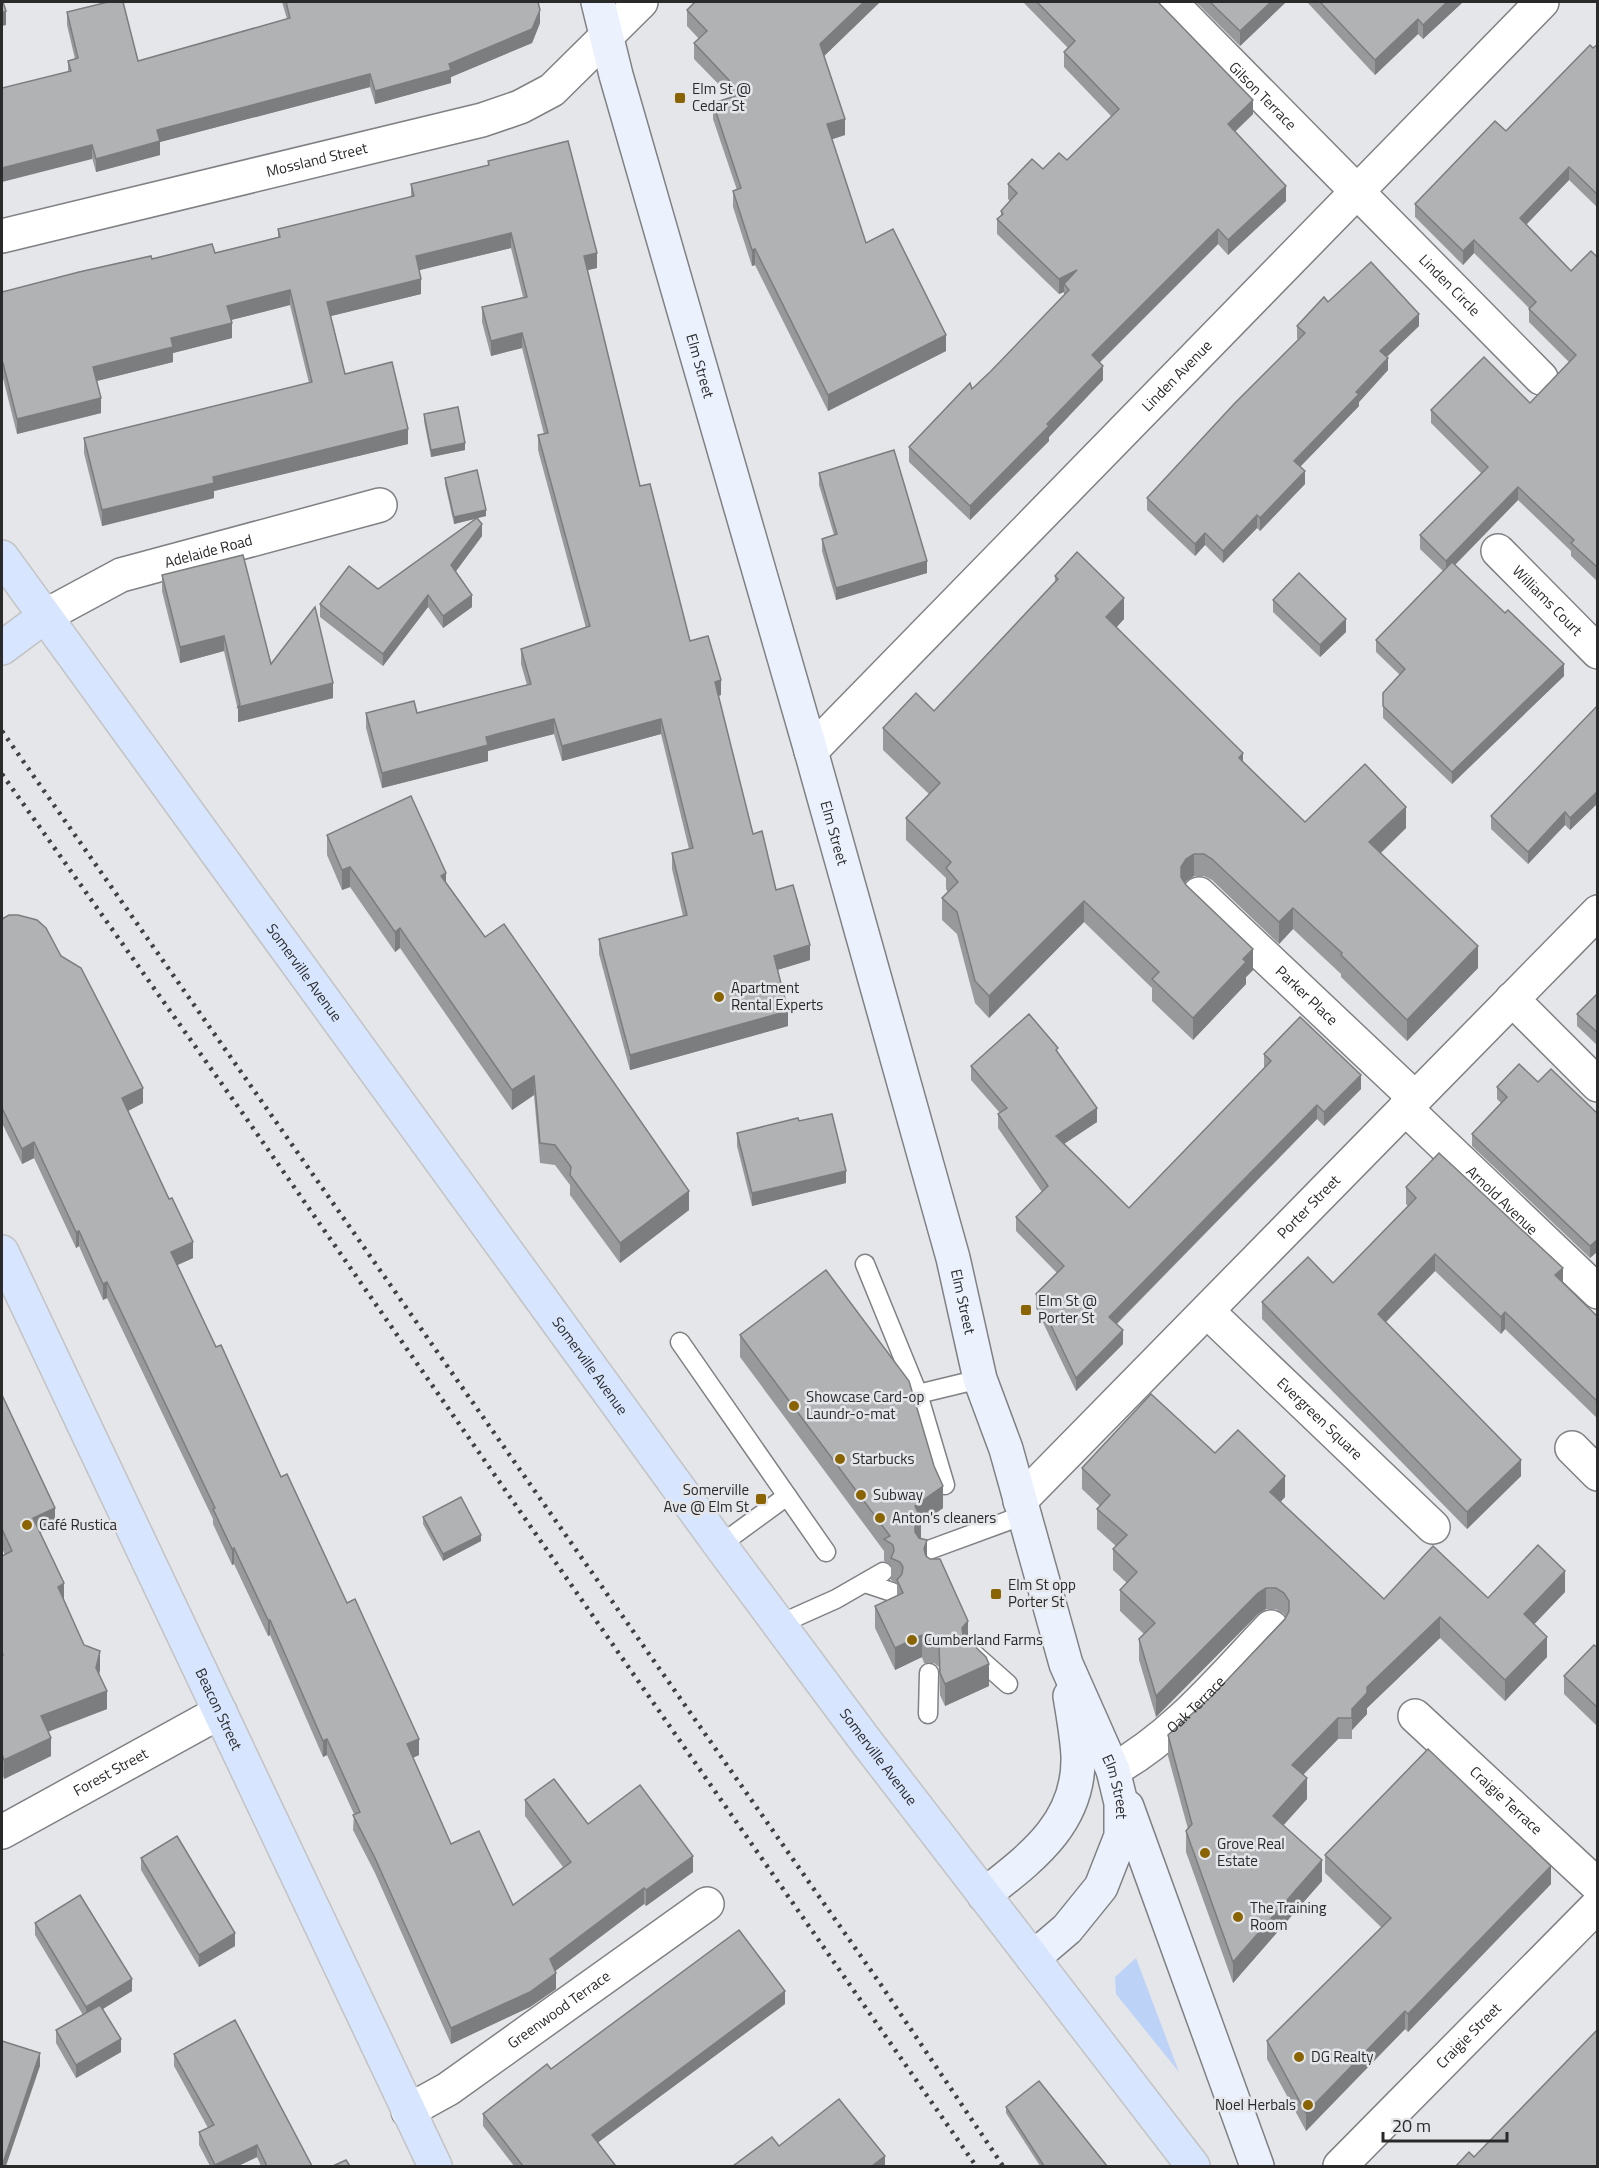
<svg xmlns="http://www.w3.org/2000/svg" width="1599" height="2168" viewBox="0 0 1599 2168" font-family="'Titillium Web',sans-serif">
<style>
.green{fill:#bdd2f7}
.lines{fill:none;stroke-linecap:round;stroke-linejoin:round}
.service-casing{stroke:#808184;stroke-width:21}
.minor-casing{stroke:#808184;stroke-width:36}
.tertiary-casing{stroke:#808184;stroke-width:36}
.secondary-casing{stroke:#808184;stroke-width:36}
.primary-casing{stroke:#c3c3c4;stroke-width:36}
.service{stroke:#fff;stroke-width:18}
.minor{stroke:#fff;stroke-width:33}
.tertiary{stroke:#fff;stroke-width:33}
.secondary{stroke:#ebf2fe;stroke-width:33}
.primary{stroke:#d7e5fe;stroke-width:33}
.rail{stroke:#414142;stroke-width:4.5;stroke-dasharray:3 6;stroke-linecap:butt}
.wall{fill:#97999b}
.shaded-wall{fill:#7b7d7e}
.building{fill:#b0b2b4;stroke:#7b7d7e;stroke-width:1.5}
.poi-dot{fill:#8a6302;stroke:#e4e6e9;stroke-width:2}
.labels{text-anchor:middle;stroke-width:5;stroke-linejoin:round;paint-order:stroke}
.poi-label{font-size:15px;fill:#2a2a2b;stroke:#e4e6e9;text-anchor:start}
.street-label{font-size:15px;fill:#2a2a2b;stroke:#e4e6e9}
</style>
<rect width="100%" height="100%" fill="#e4e6e9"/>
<polygon class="green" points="1136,1958 1179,2072 1116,1994 1115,1977"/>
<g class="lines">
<defs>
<g id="service">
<polyline points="865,1264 918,1394 945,1485"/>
<polyline points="680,1342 826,1552"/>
<polyline points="918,1394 980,1379"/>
<polyline points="720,1545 787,1496"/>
<polyline points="926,1551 1024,1515"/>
<polyline points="865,1583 892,1592"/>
<polyline points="780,1624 836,1599 883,1572"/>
<polyline points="973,1653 1008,1684"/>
<polyline points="928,1714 929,1673"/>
</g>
<g id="minor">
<path id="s1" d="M1170 2 1541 378"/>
<path id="s2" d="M1498 551 1598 652"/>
<path id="s3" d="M45 616 121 575 380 505"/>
<path id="s4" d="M811 751 1542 2"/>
<path id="s5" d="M1199 894 1415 1098"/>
<polyline points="1512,999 1598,1085"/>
<path id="s6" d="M1405 1108 1598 1292"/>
<path id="s7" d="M1207 1311 1433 1527"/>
<polyline points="1572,1448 1598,1474"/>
<path id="s8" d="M1020 1501 1598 912"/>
<path id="s9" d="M1415 1716 1598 1886"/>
<path id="s10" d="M1113 1770C1176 1735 1222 1678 1271 1627"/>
<path id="s11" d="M2 1832 220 1712"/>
<path id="s12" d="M408 2111 448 2089 707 1904"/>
<path id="s13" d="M1340 2166 1598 1905"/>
</g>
<g id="tertiary">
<path id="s14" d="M2 236 482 120 520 107 552 90 641 2"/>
</g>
<g id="secondary">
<path id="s15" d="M598 2 616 75 811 751 953 1258 980 1379 1006 1449 1066 1664 1113 1770 1121 1803V1836L1101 1887 1067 1929 1033 1958"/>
<polyline points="1127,1807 1257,2166"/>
<path d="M984 1895C1031 1858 1080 1823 1078 1756 1077 1736 1073 1715 1070 1696"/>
</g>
<g id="primary">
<path id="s16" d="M2 557 720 1545 865 1740 1193 2166"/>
<polyline points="2,648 45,616"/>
<path id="s17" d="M2 1252 435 2166"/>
</g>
</defs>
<use href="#service" class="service-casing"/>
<use href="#minor" class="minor-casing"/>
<use href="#tertiary" class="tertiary-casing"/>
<use href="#secondary" class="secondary-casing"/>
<use href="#primary" class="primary-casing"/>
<use href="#service" class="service"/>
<use href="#minor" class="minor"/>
<use href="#tertiary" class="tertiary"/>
<use href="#secondary" class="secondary"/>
<use href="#primary" class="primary"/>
<g class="rail">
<polyline points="2,731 879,1982 1003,2166"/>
<polyline points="2,774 246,1118 976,2166"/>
</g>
</g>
<g class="wall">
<polygon points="282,2 538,2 540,23 532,43 451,77 451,83 375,104 370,87 160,142 160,155 96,172 68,71 68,61 75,59 67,25 67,12 138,61 287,19"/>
<polygon points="880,2 824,56 845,135 832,139 866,243 946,351 828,411 755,265 752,266 733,207 733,191 737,190 713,119 713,103 731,97 694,59 694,43 699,39 687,26 687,10"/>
<polygon points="1023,2 1158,2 1253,114 1235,132 1286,201 1228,255 1218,244 1100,362 1103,380 1049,437 1049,441 970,520 909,462 909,447 991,371 1064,296 1064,292 1059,294 997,234 997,219 1001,216 1001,211 1010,201 1008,199 1008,184 1043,169 1067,160 1112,117 1064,67 1064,52 1068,48"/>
<polygon points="1196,2 1286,2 1240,46"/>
<polygon points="1307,2 1463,2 1423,39 1418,34 1375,75"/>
<polygon points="1598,44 1598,208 1569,180 1526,225 1571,271 1598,258 1598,582 1571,556 1571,551 1518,500 1455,565 1564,676 1452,784 1383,718 1383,693 1400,675 1376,652 1376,640 1443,571 1420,549 1420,535 1481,473 1431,423 1431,410 1530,403 1569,362 1529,322 1529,308 1474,253 1463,265 1415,217 1415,204 1506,131"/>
<polygon points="488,161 597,268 587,270 640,486 690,641 721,695 718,696 753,834 776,890 810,960 777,970 788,1026 630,1070 599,954 599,939 683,916 672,869 672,853 689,849 661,734 562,761 554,734 488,751 488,761 382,788 366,728 366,713 417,713 527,685 521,664 521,649 586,628 538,450 538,435 544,434 522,348 491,356 482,322 482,307 523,297 511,248 419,270 421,294 331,316 345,374 408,444 214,491 214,498 102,526 84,453 84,438 309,383 290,305 231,320 232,338 173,353 173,362 96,381 101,413 17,434 3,378 2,292 152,259 215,253 278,237 278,229 411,197 411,184 488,166"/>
<polygon points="1328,302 1419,326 1387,357 1388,370 1359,402 1359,406 1300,467 1305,484 1260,531 1257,528 1223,563 1205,545 1195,556 1147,510 1147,498 1298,340 1297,338 1297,326"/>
<polygon points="424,414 465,450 431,457 424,421"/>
<polygon points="819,473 927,573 836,600 822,551 822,539 834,535 819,485"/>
<polygon points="445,478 486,516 477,518 482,536 455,572 472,607 443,628 428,607 383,666 320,617 320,604 378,589 475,519 454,524 445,484"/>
<polygon points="162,575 271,664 333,698 238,722 238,710 224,651 180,663 162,591"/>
<polygon points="1055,576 1124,619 1116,627 1243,762 1305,822 1406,828 1381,853 1478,968 1407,1041 1341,977 1341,974 1293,929 1279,944 1212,880 1204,876 1194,876 1186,881 1184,883 1253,970 1246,977 1246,984 1193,1040 1152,1001 1152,988 1084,922 989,1018 975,1003 957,934 942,920 942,898 948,892 946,889 946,878 906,840 906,818 929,794 883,750 883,728 934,711 1055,582"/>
<polygon points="1273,600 1346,632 1320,657 1273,612"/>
<polygon points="1598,705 1598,803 1570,830 1565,825 1528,864 1491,829 1491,816"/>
<polygon points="327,835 446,882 485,937 689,1210 620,1263 570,1195 570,1185 555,1165 540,1163 534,1095 512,1110 400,948 395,952 350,887 342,890 327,855"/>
<polygon points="2,919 143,1103 128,1111 193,1258 177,1265 216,1347 281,1477 347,1603 419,1755 413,1758 451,1844 513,1905 563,1867 525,1816 525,1800 588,1824 693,1872 646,1906 644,1904 555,1971 556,1989 530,2007 451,2044 375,1873 353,1830 354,1814 327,1755 323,1757 270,1635 268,1636 234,1564 232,1565 213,1524 213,1519 107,1298 103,1300 79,1246 76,1248 34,1158 22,1164 2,1123"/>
<polygon points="1598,993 1598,1046 1577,1026 1577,1014"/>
<polygon points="1058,1053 1097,1122 1064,1144 1129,1208 1264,1068 1264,1054 1361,1089 1324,1126 1317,1119 1117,1324 1123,1344 1076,1391 1036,1308 1036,1294 1057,1273 1016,1231 1016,1217 1042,1192 998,1128 998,1114 1000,1113 971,1080 971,1066"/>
<polygon points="1538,1082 1598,1114 1598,1251 1590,1258 1472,1146 1472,1134 1501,1103 1497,1099 1497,1087"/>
<polygon points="799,1121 846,1183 752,1206 737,1146 737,1133"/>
<polygon points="1406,1187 1563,1283 1598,1317 1598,1419 1505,1329 1501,1334 1435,1271 1386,1322 1521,1476 1467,1529 1262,1319 1262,1302 1333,1283 1408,1206 1406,1204"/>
<polygon points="740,1335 943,1508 921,1524 921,1538 927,1556 968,1641 989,1686 945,1706 940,1695 939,1667 934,1663 924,1663 922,1657 895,1670 875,1628 875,1606 897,1596 897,1583 891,1580 891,1565 884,1561 884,1551 740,1357"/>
<polygon points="2,1395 55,1526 40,1533 64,1602 84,1645 100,1670 99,1674 107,1709 48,1732 51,1756 4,1779 2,1773 2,1556 5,1555 2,1548"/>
<polygon points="1215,1453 1285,1497 1280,1502 1384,1599 1488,1598 1565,1592 1534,1624 1547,1657 1505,1701 1440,1638 1367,1708 1367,1714 1352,1730 1352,1739 1338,1739 1303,1775 1307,1799 1283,1825 1322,1881 1233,1983 1186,1852 1186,1831 1188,1829 1168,1756 1168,1735 1211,1697 1286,1617 1284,1614 1276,1609 1266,1609 1258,1614 1156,1717 1139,1660 1139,1639 1144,1634 1120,1611 1120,1590 1127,1583 1113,1570 1113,1549 1116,1546 1097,1529 1097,1509 1100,1506 1082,1489 1082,1468"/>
<polygon points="423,1517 481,1541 443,1561 423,1524"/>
<polygon points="1598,1648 1598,1727 1564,1694 1564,1676"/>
<polygon points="1325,1855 1551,1884 1408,2032 1405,2029 1306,2131 1267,2059 1267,2041 1382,1928 1325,1873"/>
<polygon points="141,1858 235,1946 199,1967 141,1870"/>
<polygon points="35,1923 132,1991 103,2009 121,2052 76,2078 56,2043 56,2030 83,2015 35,1935"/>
<polygon points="785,2004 598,2142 615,2166 514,2166 483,2126 483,2114 551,2069"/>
<polygon points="174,2054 312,2166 261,2166 257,2157 238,2166 210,2166 199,2145 199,2132 208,2128 174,2066"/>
<polygon points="1006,2107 1107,2166 1040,2166 1006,2113"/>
</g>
<g class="shaded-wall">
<polygon points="864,2 880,2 820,60 820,44"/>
<polygon points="1271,2 1286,2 1240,46 1240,31"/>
<polygon points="1447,2 1463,2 1423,39 1423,25"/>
<polygon points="540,10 540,23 532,43 451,77 451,83 375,104 375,91 449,64"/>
<polygon points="6,11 6,25 2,26 2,13"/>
<polygon points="1418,19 1418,34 1375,75 1375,60"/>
<polygon points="370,74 370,87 160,142 160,155 96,172 96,159 157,130"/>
<polygon points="1253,100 1253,114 1228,138 1228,124"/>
<polygon points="845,119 845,135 827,141 827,124"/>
<polygon points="92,145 92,159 2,182 2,168"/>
<polygon points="1569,167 1569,180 1520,231 1520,218"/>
<polygon points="1286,186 1286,201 1228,255 1228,240"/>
<polygon points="1218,229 1218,244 1092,370 1092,355"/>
<polygon points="511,233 511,248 416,271 416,256"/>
<polygon points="1474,240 1474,253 1463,265 1463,251"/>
<polygon points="755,249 755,265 752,266 752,250"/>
<polygon points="597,253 597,268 584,271 584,256"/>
<polygon points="1077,270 1064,284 1064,292 1059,294 1059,279"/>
<polygon points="421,279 421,294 327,317 327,302"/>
<polygon points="290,290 290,305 227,321 227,306"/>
<polygon points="1419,314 1419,326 1380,363 1380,351"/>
<polygon points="232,323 232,338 173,353 173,362 93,382 93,367 171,338"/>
<polygon points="522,333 522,348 491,356 491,341"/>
<polygon points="946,335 946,351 828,411 828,395"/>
<polygon points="1388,358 1388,370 1359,402 1359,406 1294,473 1294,461"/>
<rect x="2" y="363" width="1" height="15"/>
<polygon points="1103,366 1103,380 1049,437 1049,441 970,520 970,506"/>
<polygon points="101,398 101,413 17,434 17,419"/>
<polygon points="408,429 408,444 214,491 214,498 102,526 102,510 213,477"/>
<polygon points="465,443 465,450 431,457 431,450"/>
<polygon points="1305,471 1305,484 1260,531 1260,518"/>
<polygon points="1518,487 1518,500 1446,574 1446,561"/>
<polygon points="486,510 486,516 454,524 454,517"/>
<polygon points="1257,515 1257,528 1223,563 1223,551"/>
<polygon points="482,524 482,536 451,578 451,565"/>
<polygon points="1205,533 1205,545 1195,556 1195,544"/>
<polygon points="927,561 927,573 836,600 836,588"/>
<polygon points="428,595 428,607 383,666 383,654"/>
<polygon points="472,595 472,607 443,628 443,616"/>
<polygon points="1124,598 1124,619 1106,639 1106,617"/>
<polygon points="1346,619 1346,632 1320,657 1320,645"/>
<polygon points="224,636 224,651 180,663 180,647"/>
<polygon points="1564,664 1564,676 1452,784 1452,772"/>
<polygon points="721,680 721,695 715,697 715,682"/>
<polygon points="333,683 333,698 238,722 238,707"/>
<polygon points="554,719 554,734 488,751 488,761 382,788 382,773 486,737"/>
<polygon points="661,719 661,734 562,761 562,746"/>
<polygon points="1243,753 1243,774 1239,758"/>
<polygon points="1598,791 1598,803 1570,830 1570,818"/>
<polygon points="1406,807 1406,828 1369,864 1369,842"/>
<polygon points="1565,812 1565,825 1528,864 1528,852"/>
<polygon points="1194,854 1194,876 1186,881 1181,889 1181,867 1186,859"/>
<polygon points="350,867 350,887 342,890 342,870"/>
<polygon points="446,873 446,893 441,876"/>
<polygon points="1084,901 1084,922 989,1018 989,996"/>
<polygon points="1293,908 1293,929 1279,944 1279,922"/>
<polygon points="400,928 400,948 395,952 395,932"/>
<polygon points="810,945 810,960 774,971 774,956"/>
<polygon points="1478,946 1478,968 1407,1041 1407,1020"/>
<polygon points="1253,949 1253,970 1246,977 1246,984 1193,1040 1193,1018 1243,959"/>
<polygon points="788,1011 788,1026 630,1070 630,1055"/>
<polygon points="1361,1075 1361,1089 1324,1126 1324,1112"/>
<polygon points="534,1076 534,1095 512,1110 512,1090"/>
<polygon points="143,1088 143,1103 122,1114 122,1098"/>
<polygon points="1317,1105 1317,1119 1109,1331 1109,1317"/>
<polygon points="1097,1108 1097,1122 1056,1149 1056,1136"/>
<polygon points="34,1142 34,1158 22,1164 22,1149"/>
<polygon points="846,1171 846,1183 752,1206 752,1193"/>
<polygon points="689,1191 689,1210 620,1263 620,1243"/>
<polygon points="79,1231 79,1246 76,1248 76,1232"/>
<polygon points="1598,1239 1598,1251 1590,1258 1590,1246"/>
<polygon points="193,1242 193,1258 171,1268 171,1252"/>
<polygon points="1435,1254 1435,1271 1378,1330 1378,1314"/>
<polygon points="1563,1268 1563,1284 1555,1275"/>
<polygon points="107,1282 107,1298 103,1300 103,1284"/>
<polygon points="1505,1312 1505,1329 1501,1334 1501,1317"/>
<polygon points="1123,1330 1123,1344 1076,1391 1076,1378"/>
<polygon points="1521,1460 1521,1476 1467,1529 1467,1512"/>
<polygon points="1285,1476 1285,1497 1270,1513 1270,1492"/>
<polygon points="943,1486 943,1508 921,1524 921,1541 915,1549 915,1506"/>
<polygon points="55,1508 55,1526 33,1536 33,1518"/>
<polygon points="481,1535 481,1541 443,1561 443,1554"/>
<polygon points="927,1540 927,1562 924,1549"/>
<polygon points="234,1548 234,1564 232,1565 232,1549"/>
<polygon points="1565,1571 1565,1592 1524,1635 1524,1614"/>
<polygon points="64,1583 64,1602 58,1587"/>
<polygon points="1266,1588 1266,1609 1258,1614 1156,1717 1156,1696 1258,1593"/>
<polygon points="1440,1617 1440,1638 1367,1708 1367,1714 1352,1730 1352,1739 1352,1709 1367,1687"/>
<polygon points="268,1620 270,1620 270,1635 268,1636"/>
<polygon points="968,1621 968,1643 962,1650 962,1628"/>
<polygon points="922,1635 922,1657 895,1670 895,1648"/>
<polygon points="1547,1637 1547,1657 1505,1701 1505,1680"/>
<polygon points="100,1651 100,1670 96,1686 96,1668"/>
<polygon points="989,1664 989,1686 945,1706 945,1684"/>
<polygon points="107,1691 107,1709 41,1734 41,1716"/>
<polygon points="1338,1718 1338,1739 1292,1786 1292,1765"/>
<polygon points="51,1738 51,1756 4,1779 4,1760"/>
<polygon points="327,1739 327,1755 323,1757 323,1741"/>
<polygon points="419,1739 419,1755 407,1760 407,1744"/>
<polygon points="1307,1778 1307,1799 1273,1837 1273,1816"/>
<polygon points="693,1856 693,1872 646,1906 646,1890"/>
<polygon points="1322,1860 1322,1881 1233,1983 1233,1962"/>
<polygon points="1551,1866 1551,1884 1408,2032 1408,2014"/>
<polygon points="644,1888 644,1904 550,1975 550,1959"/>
<polygon points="235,1933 235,1946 199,1967 199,1955"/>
<polygon points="556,1973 556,1989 530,2007 451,2044 451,2028"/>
<polygon points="132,1979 132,1991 86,2019 86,2007"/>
<polygon points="785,1991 785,2004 592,2147 592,2135"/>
<polygon points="1405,2011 1405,2029 1306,2131 1306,2113"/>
<polygon points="121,2039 121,2052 76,2078 76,2065"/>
<polygon points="40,2053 40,2066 6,2166 2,2166"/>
<polygon points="257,2145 257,2157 238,2166 215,2166 215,2165"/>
<polygon points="885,2156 885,2166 872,2166"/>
</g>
<g class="building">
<polygon points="2,2 3,2 6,11 2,13"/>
<polygon points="108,2 123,2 138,61 290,18 286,2 538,2 540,10 532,29 449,64 451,70 375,91 370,74 157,130 160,141 96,159 92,145 2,168 2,88 71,71 68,61 78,58 67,12"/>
<polygon points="695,2 864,2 820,44 845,119 827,124 866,243 893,229 946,335 828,395 755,249 752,250 733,191 741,188 713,103 742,94 694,43 707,31 687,10"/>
<polygon points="1037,2 1158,2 1253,100 1228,124 1286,186 1228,240 1218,229 1092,355 1103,366 1047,424 1049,426 970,506 909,447 970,383 972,389 991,371 1069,290 1064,284 1077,270 1059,279 997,219 1003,214 1001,211 1017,193 1008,184 1032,159 1043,169 1059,153 1067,160 1119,109 1064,52 1075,41"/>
<polygon points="1210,2 1271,2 1240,31"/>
<polygon points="1320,2 1447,2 1423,25 1418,19 1375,60"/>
<polygon points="1598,44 1598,195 1569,167 1520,218 1571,271 1591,251 1598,258 1598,568 1571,543 1574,540 1518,487 1446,561 1420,535 1488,467 1431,410 1484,357 1530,403 1576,355 1529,309 1536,302 1474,240 1463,251 1415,204 1495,121 1506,131 1590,45 1593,48"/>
<polygon points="568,141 597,253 584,256 640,486 650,484 690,641 708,636 721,680 715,682 753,834 762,831 776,890 793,885 810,945 774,956 788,1011 630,1055 599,939 687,915 672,853 693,848 661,719 562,746 554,719 486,737 488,745 382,773 366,713 414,701 417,713 531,684 521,649 590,626 538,435 548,433 522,333 491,341 482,307 527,297 511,233 416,256 421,279 327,302 345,374 392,362 408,429 213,477 214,483 102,510 84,438 312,382 290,290 227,306 232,323 171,338 173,347 93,367 101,398 17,419 3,363 2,363 2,292 79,272 151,256 152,259 212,244 215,253 280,237 278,229 414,196 411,184 489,165 488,161"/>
<polygon points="1371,262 1419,314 1380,351 1388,358 1356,392 1359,394 1294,461 1305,471 1260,518 1257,515 1223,551 1205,533 1195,544 1147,498 1234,404 1305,333 1297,326 1324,297 1328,302"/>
<polygon points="458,407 465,443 431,450 424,414"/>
<polygon points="894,450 927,561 836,588 822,539 837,534 819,473"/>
<polygon points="477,470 486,510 454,517 445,478"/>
<polygon points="477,518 482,524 451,565 472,595 443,616 428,595 383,654 320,604 349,566 378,589"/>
<polygon points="1077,552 1124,598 1106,617 1243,753 1239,758 1305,822 1365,764 1406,807 1369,842 1478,946 1407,1020 1341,955 1342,953 1293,908 1279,922 1212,859 1204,854 1194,854 1186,859 1181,867 1181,877 1186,885 1253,949 1243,959 1246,962 1193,1018 1152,979 1159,972 1084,901 989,996 975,981 957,912 942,898 958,882 946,868 951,862 906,818 940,783 883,728 916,693 934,711 1058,579 1055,576"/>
<polygon points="243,555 271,664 315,607 333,683 238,707 240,704 224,636 180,647 162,575"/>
<polygon points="1452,562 1505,613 1508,610 1564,664 1452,772 1383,706 1383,693 1405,669 1376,640"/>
<polygon points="1299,573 1346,619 1320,645 1273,600"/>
<polygon points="1598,705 1598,791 1570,818 1565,812 1528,852 1491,816"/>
<polygon points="411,796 446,873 441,876 485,937 504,924 689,1191 620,1243 570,1175 571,1167 555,1145 540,1143 534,1076 512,1090 400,928 395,932 350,867 342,870 327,835"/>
<polygon points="9,915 18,915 37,920 46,928 61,956 81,968 143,1088 122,1098 169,1199 172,1198 193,1242 171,1252 216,1347 221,1345 281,1477 287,1474 347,1603 355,1599 419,1739 407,1744 451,1844 479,1831 513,1905 571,1862 525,1800 554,1779 588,1824 640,1785 693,1856 646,1890 644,1888 550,1959 556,1973 530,1992 451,2028 375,1858 353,1815 360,1812 327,1739 323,1741 270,1620 268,1620 234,1548 232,1549 213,1509 215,1508 107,1282 103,1284 79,1231 76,1232 34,1142 22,1149 2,1108 2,919"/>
<polygon points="1598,993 1598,1033 1577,1014"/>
<polygon points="1029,1014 1058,1048 1056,1050 1097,1108 1056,1136 1129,1208 1271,1061 1264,1054 1300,1017 1361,1075 1324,1112 1317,1105 1109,1317 1123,1330 1076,1378 1036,1294 1064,1266 1016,1217 1048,1186 998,1114 1007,1108 971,1066"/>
<polygon points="1519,1064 1538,1082 1551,1069 1598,1114 1598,1239 1590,1246 1472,1134 1507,1097 1497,1087"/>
<polygon points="832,1114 846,1171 752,1193 737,1133 798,1118 799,1121"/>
<polygon points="1439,1153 1563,1268 1555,1275 1598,1317 1598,1402 1505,1312 1501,1317 1435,1254 1378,1314 1521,1460 1467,1512 1262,1302 1308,1257 1333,1283 1416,1198 1406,1187"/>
<polygon points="826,1270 909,1381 934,1466 943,1486 915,1506 921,1519 915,1527 915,1532 919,1538 927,1540 924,1549 926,1556 930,1559 940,1559 968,1621 962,1628 963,1635 986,1657 989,1664 945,1684 940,1673 939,1645 934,1641 924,1641 922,1635 895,1648 875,1606 903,1593 897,1580 902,1574 903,1567 900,1562 891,1558 894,1551 893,1545 884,1539 890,1536 740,1335"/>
<polygon points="1151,1394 1215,1453 1238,1430 1285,1476 1270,1492 1384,1599 1433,1546 1488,1598 1538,1545 1565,1571 1524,1614 1547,1637 1505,1680 1440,1617 1367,1687 1367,1693 1352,1709 1352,1718 1338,1718 1292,1765 1307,1778 1273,1816 1322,1860 1233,1962 1186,1831 1192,1824 1168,1735 1211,1697 1285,1619 1289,1611 1289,1601 1284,1593 1276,1588 1266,1588 1258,1593 1156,1696 1139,1639 1155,1623 1120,1590 1137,1572 1113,1549 1127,1535 1097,1509 1110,1495 1082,1468"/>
<polygon points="2,1395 55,1508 33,1518 64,1583 58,1587 84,1645 100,1651 96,1668 107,1691 41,1716 51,1738 4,1760 2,1754 2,1656 3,1655 2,1653 2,1556 12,1551 2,1529"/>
<polygon points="461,1497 481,1535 443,1554 423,1517"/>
<polygon points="1594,1645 1598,1648 1598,1708 1564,1676"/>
<polygon points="1428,1749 1551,1866 1408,2014 1405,2011 1306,2113 1267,2041 1391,1918 1325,1855"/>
<polygon points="177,1836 235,1933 199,1955 141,1858"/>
<polygon points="80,1895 132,1979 86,2007 35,1923"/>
<polygon points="739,1930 785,1991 592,2135 615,2165 614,2166 523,2166 483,2114 547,2064 551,2069"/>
<polygon points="100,2005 121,2039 76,2065 56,2030"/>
<polygon points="235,2020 312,2166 267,2166 257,2145 215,2165 199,2132 214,2125 174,2054"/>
<polygon points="1598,2029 1598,2166 1456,2166 1469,2152 1474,2157"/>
<polygon points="2,2041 40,2053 2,2166"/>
<polygon points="1039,2081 1107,2166 1044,2166 1006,2107"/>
<polygon points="839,2099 885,2156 872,2166 733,2166 772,2137 779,2146"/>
<polygon points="346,2160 350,2166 333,2166"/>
</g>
<g class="poi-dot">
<rect x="674" y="92" width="12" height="12" rx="3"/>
<circle cx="719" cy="997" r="6"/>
<rect x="1020" y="1304" width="12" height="12" rx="3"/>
<circle cx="794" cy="1406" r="6"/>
<circle cx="840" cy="1459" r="6"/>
<circle cx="861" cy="1495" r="6"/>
<rect x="755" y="1493" width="12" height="12" rx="3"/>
<circle cx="880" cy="1518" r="6"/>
<circle cx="27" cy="1525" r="6"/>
<rect x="990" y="1588" width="12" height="12" rx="3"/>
<circle cx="912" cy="1640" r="6"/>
<circle cx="1205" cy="1853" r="6"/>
<circle cx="1238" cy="1917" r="6"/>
<circle cx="1299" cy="2057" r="6"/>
<circle cx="1308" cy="2105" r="6"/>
</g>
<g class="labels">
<g class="poi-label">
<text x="692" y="94">Elm St @<tspan x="692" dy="17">Cedar St</tspan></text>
<text x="731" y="993">Apartment<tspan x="731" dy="17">Rental Experts</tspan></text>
<text x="1038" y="1306">Elm St @<tspan x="1038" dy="17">Porter St</tspan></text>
<text x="806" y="1402">Showcase Card-op<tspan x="806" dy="17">Laundr-o-mat</tspan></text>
<text x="852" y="1464">Starbucks</text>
<text x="749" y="1495" text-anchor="end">Somerville<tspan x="749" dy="17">Ave @ Elm St</tspan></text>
<text x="873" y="1500">Subway</text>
<text x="892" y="1523">Anton's cleaners</text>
<text x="39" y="1530">Café Rustica</text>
<text x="1008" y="1590">Elm St opp<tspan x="1008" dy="17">Porter St</tspan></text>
<text x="924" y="1645">Cumberland Farms</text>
<text x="1217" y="1849">Grove Real<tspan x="1217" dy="17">Estate</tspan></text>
<text x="1250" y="1913">The Training<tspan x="1250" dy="17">Room</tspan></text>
<text x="1311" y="2062">DG Realty</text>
<text x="1296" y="2110" text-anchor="end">Noel Herbals</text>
</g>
<g class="street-label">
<text dy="5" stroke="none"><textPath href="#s1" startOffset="132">Gilson Terrace</textPath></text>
<text dy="5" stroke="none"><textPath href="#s14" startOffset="324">Mossland Street</textPath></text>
<text dy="5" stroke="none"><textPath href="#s1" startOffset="398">Linden Circle</textPath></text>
<text dy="5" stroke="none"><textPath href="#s15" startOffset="378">Elm Street</textPath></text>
<text dy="5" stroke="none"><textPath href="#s4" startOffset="524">Linden Avenue</textPath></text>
<text dy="5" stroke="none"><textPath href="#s3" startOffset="177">Adelaide Road</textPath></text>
<text dy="5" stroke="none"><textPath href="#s2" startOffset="70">Williams Court</textPath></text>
<text dy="5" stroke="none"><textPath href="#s15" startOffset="864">Elm Street</textPath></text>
<text dy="5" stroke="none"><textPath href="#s16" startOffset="514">Somerville Avenue</textPath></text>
<text dy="5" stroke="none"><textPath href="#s5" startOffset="148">Parker Place</textPath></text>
<text dy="5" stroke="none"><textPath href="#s6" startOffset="134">Arnold Avenue</textPath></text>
<text dy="5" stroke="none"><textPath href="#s8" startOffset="412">Porter Street</textPath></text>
<text dy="5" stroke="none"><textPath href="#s15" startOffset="1350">Elm Street</textPath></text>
<text dy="5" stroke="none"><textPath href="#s16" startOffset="1000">Somerville Avenue</textPath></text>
<text dy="5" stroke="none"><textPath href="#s7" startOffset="156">Evergreen Square</textPath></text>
<text dy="5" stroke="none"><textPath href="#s10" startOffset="106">Oak Terrace</textPath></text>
<text dy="5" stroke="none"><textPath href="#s17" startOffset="506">Beacon Street</textPath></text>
<text dy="5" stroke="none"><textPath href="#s16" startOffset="1486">Somerville Avenue</textPath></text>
<text dy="5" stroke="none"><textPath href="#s11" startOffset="124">Forest Street</textPath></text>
<text dy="5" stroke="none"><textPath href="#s15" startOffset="1860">Elm Street</textPath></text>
<text dy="5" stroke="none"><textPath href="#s9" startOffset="124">Craigie Terrace</textPath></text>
<text dy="5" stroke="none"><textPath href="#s12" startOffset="182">Greenwood Terrace</textPath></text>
<text dy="5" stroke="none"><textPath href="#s13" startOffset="183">Craigie Street</textPath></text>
</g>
</g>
<rect width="1599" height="2168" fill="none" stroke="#2a2a2b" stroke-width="6"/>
<path d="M1383 2132v9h124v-9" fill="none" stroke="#2a2a2b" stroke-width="3"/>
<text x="1392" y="2132" font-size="18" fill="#2a2a2b" stroke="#e4e6e9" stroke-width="4.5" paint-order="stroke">20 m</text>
</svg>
